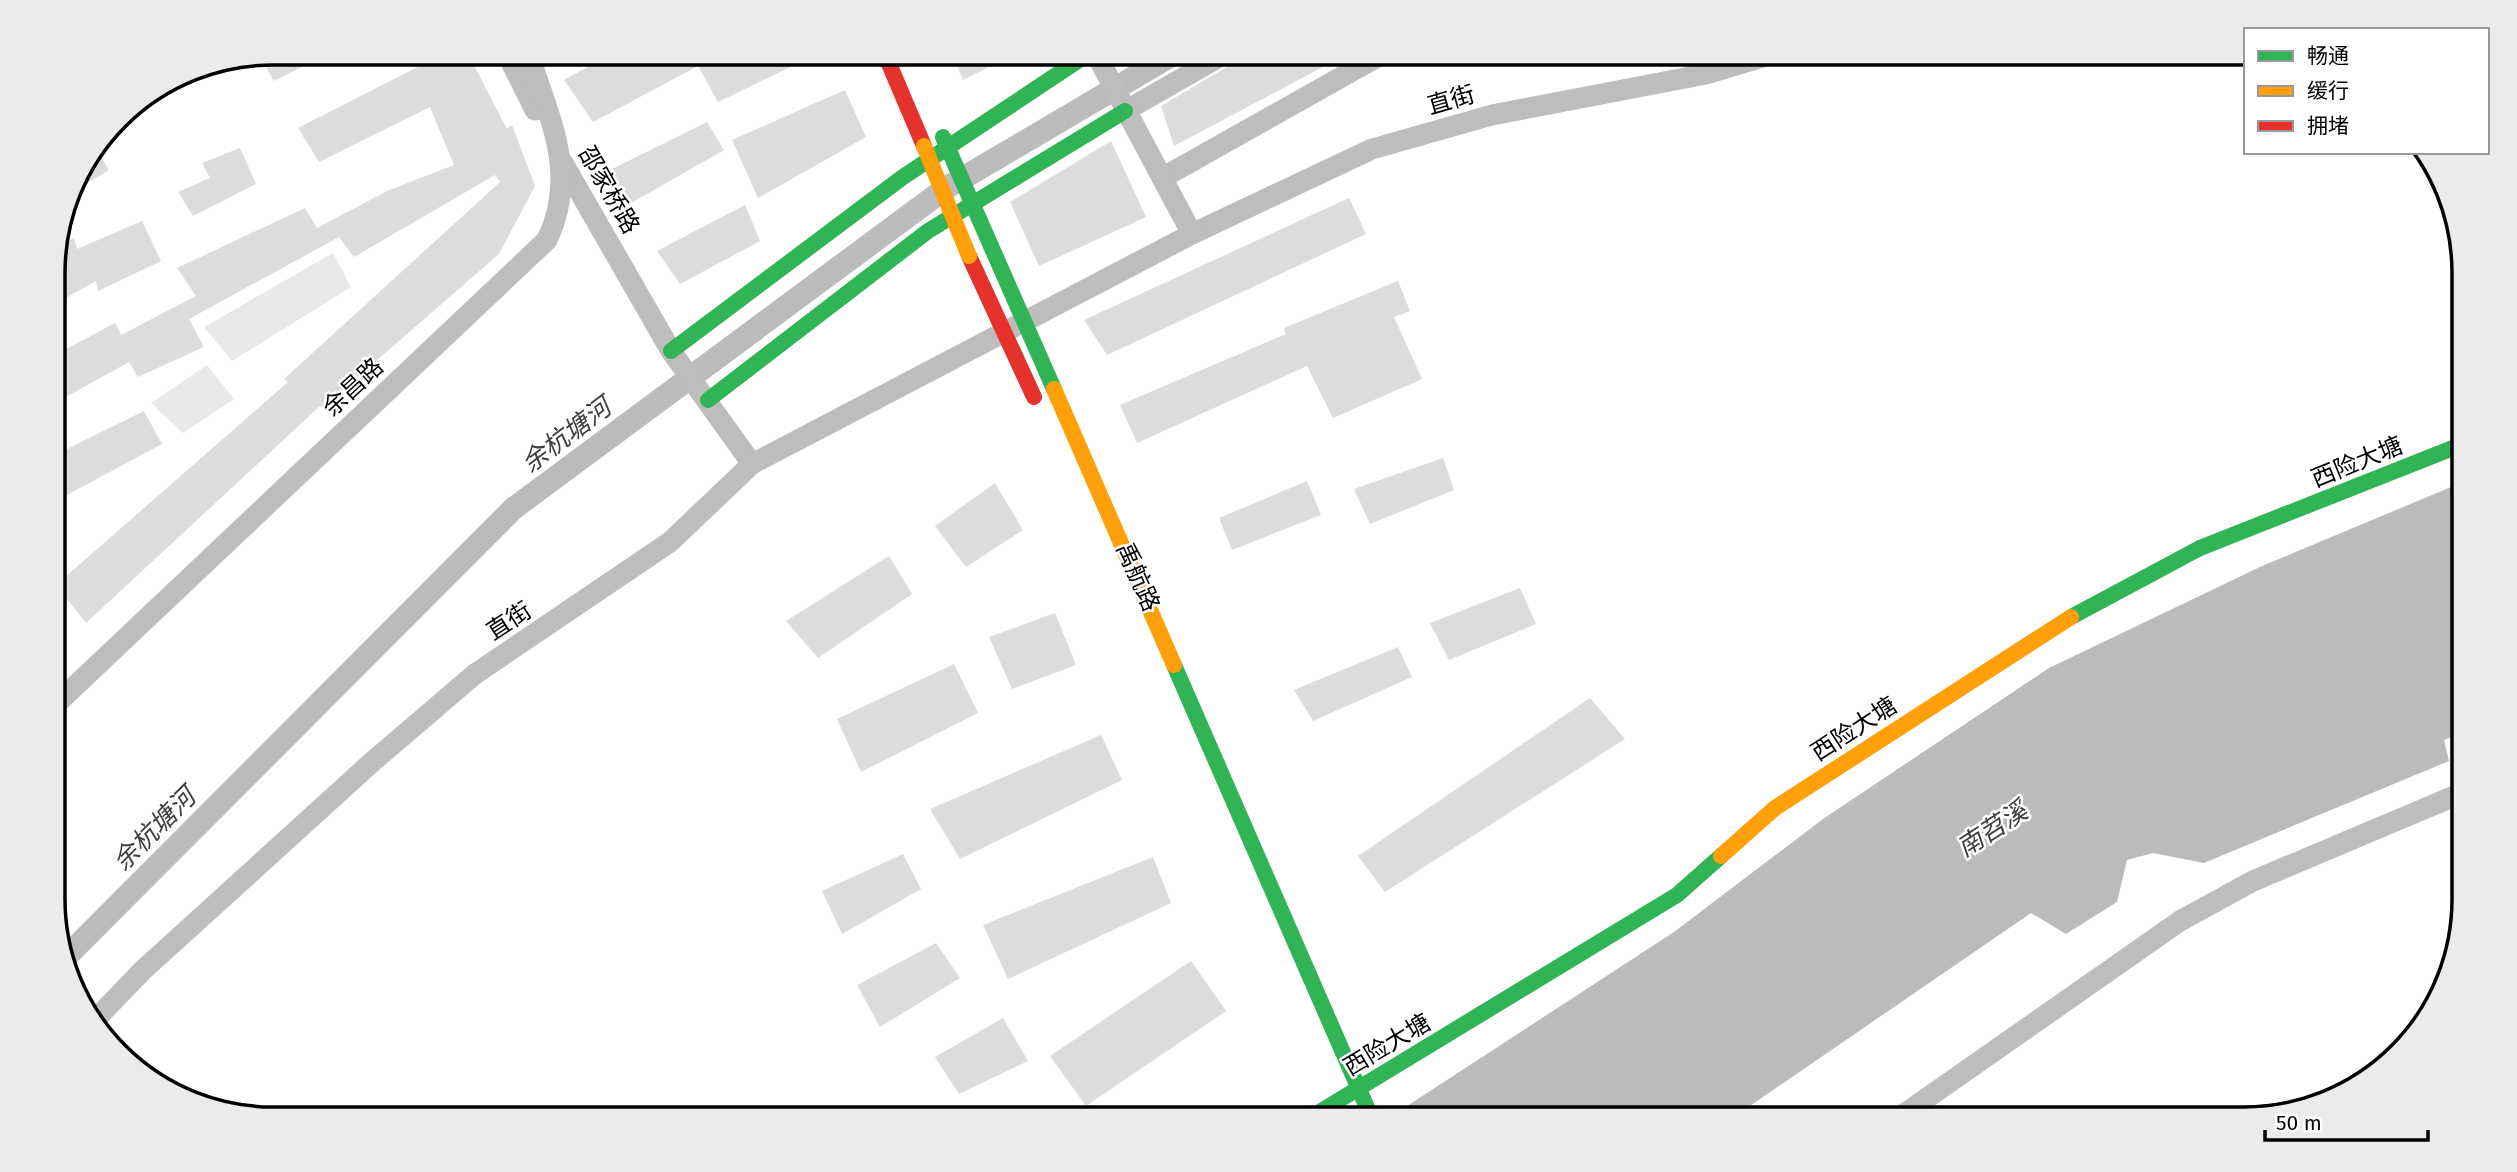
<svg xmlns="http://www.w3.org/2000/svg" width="2517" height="1172" viewBox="0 0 2517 1172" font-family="'Fira Sans','Noto Sans SC',sans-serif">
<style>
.green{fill:#e9e9e9}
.water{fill:#bbb}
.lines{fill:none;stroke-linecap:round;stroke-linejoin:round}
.canal{stroke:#bbb;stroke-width:23}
.building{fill:#dcdcdc}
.street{stroke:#bdbdbd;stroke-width:21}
.fast{stroke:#30b455;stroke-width:16}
.slow{stroke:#ff9f0a;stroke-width:16}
.jam{stroke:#e5322d;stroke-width:16}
.fast-bridge{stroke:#30b455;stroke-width:16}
.slow-bridge{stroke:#ff9f0a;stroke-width:16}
.labels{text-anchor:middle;stroke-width:5;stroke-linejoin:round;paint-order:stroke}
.street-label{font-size:24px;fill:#000;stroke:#fff}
.water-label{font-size:26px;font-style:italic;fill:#3f3f3f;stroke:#fff}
.rim{fill:none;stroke:#000;stroke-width:3.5}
</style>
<rect width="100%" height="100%" fill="#fff"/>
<g class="green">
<polygon points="333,253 351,287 232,361 204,327"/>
<polygon points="207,365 234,399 183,433 151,403"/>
</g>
<polygon class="water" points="2463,482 2464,732 2444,740 2449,761 2204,863 2153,853 2127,860 2117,902 2066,934 2031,913 1731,1119 1387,1119 1674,932 1823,819 2049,668 2262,566"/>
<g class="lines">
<polyline class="canal" points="66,957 514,508 946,188 1177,52"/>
</g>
<g class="building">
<polygon points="273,52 331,52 274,81 259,55"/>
<polygon points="447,52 467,52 507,129 512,125 535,186 499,254 322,408 320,406 86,623 56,585 288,382 284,379 500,182 495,175 354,257 339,237 189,319 204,347 138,377 129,362 53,404 53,356 115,323 121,335 196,296 177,268 305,208 317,228 387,191 454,165 430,107 319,162 298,128"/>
<polygon points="614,52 821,52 718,102 698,66 593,122 564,80"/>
<polygon points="952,52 1018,52 963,80"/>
<polygon points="1252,52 1351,52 1174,146 1161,106"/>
<polygon points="845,90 866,137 758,198 732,140"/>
<polygon points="707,122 724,150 626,206 612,169"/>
<polygon points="1111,141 1146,217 1039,266 1010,202"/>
<polygon points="240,148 256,184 193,216 178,192 210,178 202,163"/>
<polygon points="96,149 109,170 70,194 75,175"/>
<polygon points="1349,198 1366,234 1107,355 1084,320"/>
<polygon points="745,205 760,241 680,284 657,251"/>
<polygon points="142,221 161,261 98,291 96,281 53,305 53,258 56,247 74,238 77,249"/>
<polygon points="1398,281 1410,311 1394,317 1422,379 1333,418 1307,366 1137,443 1120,405 1286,334 1284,328"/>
<polygon points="144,411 162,444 54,502 53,456"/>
<polygon points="1443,458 1454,490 1370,524 1354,489"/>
<polygon points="1307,481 1321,515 1232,550 1219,518"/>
<polygon points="995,483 1023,530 966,567 935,526"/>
<polygon points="889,556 912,594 818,658 786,621"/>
<polygon points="1520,588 1536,624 1449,660 1430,623"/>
<polygon points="1055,613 1076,665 1012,689 989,637"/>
<polygon points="1398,647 1412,677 1313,721 1294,690"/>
<polygon points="954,664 978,713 861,772 837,719"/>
<polygon points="1590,698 1625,739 1385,892 1358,856"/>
<polygon points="1101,735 1122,780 960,859 930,809"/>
<polygon points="903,854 921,889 842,934 822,891"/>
<polygon points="1153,857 1171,903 1008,979 983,925"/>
<polygon points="936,943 960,978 880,1027 857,985"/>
<polygon points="1191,961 1226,1011 1086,1106 1050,1056"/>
<polygon points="1003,1018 1028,1061 959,1094 935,1057"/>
</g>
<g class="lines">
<g class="street">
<polyline points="506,52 535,110"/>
<polyline points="1125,111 1228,52"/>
<polyline points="563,163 671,351 752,464"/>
<polyline points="1162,178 1386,52"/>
<polyline points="1192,234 1372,149 1492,115 1706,74 1779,52"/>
<path d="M54 706 547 240C579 173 549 118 528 52"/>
<polyline points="93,1022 142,971 371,763 475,674 670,542 752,464 1192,234 1095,52"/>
<polyline points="1897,1119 2180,921 2253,881 2464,792"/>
</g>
<g class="fast">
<polyline points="991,246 1054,389"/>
<polyline points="671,351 903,177 1091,52"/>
<polyline points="708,400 928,231 1125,111"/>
<polyline points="2071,617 2200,548 2463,444"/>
<polyline points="1308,1119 1677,895 1721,856"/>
</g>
<polyline class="slow" points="1721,856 1775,808 2071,617"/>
<g class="jam">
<polyline points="884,52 924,146"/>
<polyline points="969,256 1034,397"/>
</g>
<g class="fast-bridge">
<polyline points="943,137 991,246"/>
<polyline points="1174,665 1372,1119"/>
</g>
<g class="slow-bridge">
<polyline points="924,146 969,256"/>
<polyline points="1054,389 1174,665"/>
</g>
</g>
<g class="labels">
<g class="street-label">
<text transform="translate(1451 100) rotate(-16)" y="8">直街</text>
<text transform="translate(609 190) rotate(60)" y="8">邵家桥路</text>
<text transform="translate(353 387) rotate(-43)" y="8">余昌路</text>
<text transform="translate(2357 462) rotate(-22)" y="8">西险大塘</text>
<text transform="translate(1138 577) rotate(66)" y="8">禹航路</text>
<text transform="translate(509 621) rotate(-33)" y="8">直街</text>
<text transform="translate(1854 729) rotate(-33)" y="8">西险大塘</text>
<text transform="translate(1387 1045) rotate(-31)" y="8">西险大塘</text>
</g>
<g class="water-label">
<text transform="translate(566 435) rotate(-37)" y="9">余杭塘河</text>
<text transform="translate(154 829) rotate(-45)" y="9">余杭塘河</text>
<text transform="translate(1992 829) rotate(-33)" y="9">南苕溪</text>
</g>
</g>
<path d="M0 0H2517V1172H0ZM273 65H2244A208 208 0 0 1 2452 273V899A208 208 0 0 1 2244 1107H273A208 208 0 0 1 65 899V273A208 208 0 0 1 273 65Z" fill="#ebebeb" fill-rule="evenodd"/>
<path class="rim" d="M273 65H2244A208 208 0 0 1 2452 273V899A208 208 0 0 1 2244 1107H273A208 208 0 0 1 65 899V273A208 208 0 0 1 273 65Z"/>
<rect x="2244" y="28" width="245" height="126" fill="#ffffff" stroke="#999999" stroke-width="2"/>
<rect x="2258" y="51" width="35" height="10" fill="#30b455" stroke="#999999" stroke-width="2"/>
<text x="2307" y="63" font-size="21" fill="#000000">畅通</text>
<rect x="2258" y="86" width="35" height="10" fill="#ff9f0a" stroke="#999999" stroke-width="2"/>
<text x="2307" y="98" font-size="21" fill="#000000">缓行</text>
<rect x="2258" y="121" width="35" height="10" fill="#e5322d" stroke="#999999" stroke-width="2"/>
<text x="2307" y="133" font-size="21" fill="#000000">拥堵</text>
<path d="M2265 1130v10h163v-10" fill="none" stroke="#000000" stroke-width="3.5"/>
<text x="2276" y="1130" font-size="21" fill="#000000" stroke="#ffffff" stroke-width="5" paint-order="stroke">50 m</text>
</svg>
